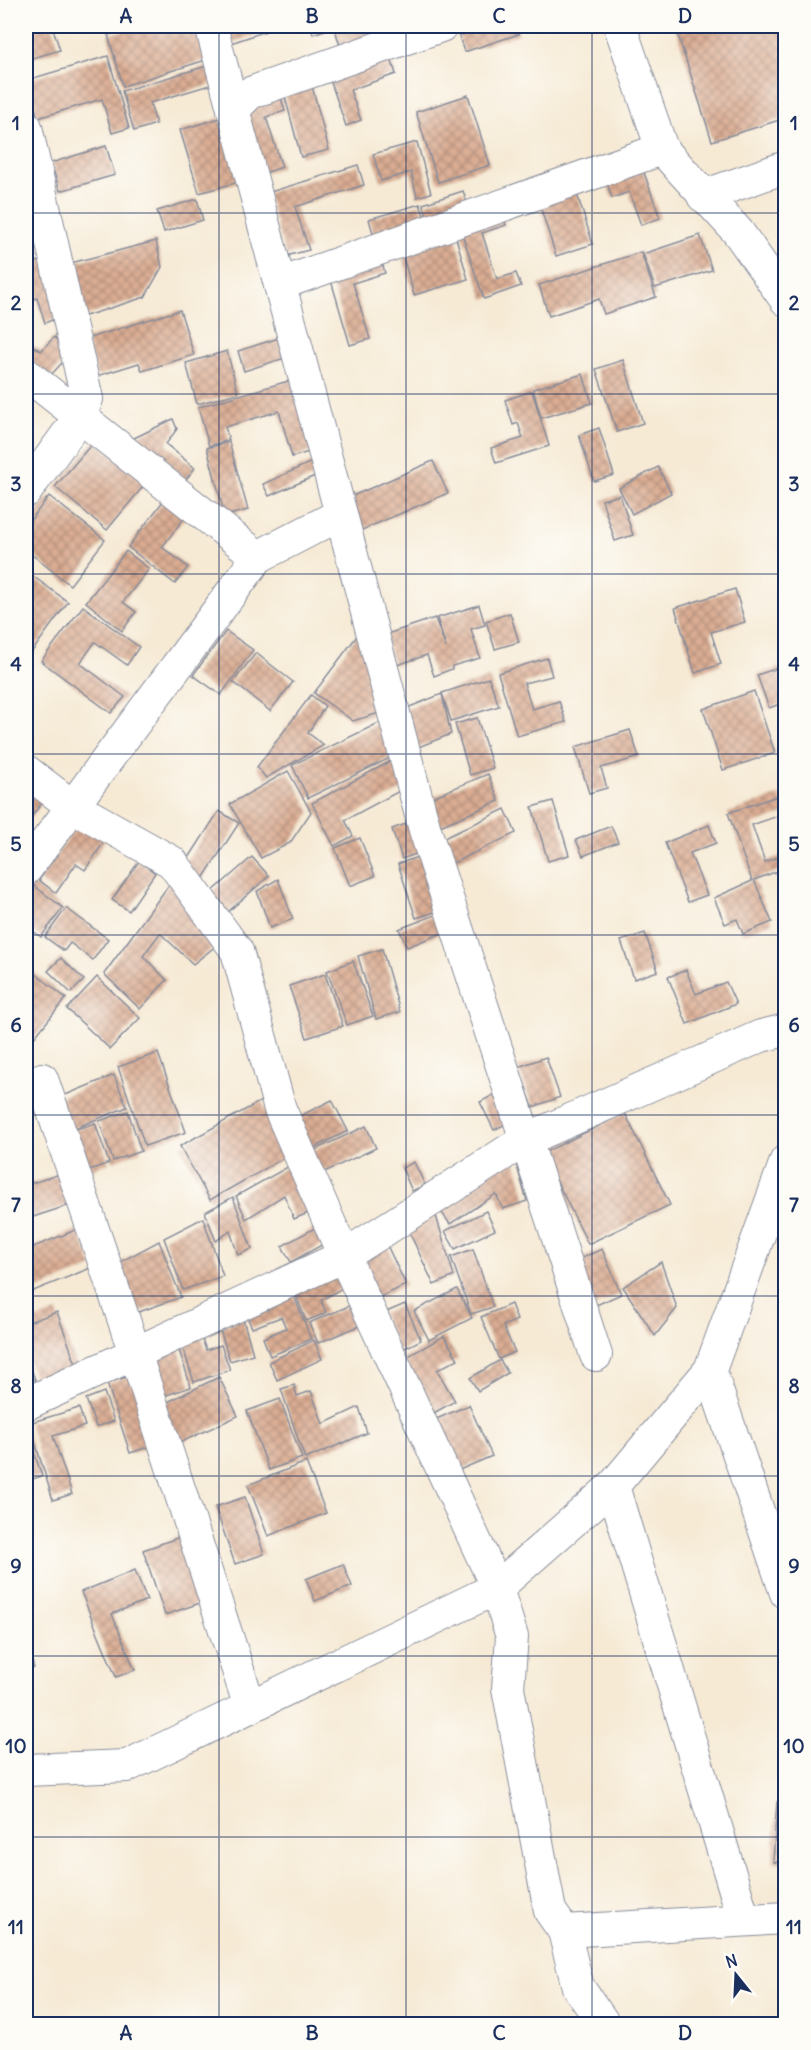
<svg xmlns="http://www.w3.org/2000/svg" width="811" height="2050" viewBox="0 0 811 2050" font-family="Delius,sans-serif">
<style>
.building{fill:url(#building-cross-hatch)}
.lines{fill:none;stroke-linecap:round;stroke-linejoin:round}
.street-casing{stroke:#888c9a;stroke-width:34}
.street{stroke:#fff;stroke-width:32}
.grid{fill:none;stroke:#1b2f5e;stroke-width:1.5;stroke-opacity:0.55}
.neatline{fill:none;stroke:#1b2f5e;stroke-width:2}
.grid-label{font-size:20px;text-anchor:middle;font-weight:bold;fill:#1b2f5e}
</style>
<defs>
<pattern id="building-cross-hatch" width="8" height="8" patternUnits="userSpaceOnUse" patternTransform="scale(1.5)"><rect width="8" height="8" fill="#dbad93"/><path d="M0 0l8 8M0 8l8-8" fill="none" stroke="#b18d7b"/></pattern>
</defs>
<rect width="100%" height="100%" fill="#fdfcf7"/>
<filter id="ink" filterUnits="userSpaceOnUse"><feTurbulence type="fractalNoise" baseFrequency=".0167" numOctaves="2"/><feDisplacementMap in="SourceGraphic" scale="12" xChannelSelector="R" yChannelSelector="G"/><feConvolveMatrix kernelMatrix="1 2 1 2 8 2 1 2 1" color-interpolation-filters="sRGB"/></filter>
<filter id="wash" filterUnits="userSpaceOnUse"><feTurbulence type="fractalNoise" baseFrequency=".008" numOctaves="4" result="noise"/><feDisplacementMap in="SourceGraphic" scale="24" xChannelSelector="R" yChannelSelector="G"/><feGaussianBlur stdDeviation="1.35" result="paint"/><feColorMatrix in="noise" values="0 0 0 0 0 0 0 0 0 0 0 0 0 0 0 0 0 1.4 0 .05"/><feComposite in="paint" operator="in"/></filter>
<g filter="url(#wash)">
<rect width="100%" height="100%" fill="#f6ead5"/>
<g id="blocks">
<g class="building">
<polygon points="26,26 52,26 60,50 26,60"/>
<polygon points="140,26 195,26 206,60 123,86 108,35"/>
<polygon points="224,26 273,26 275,28 228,44"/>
<polygon points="311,26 330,26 331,28 313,34"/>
<polygon points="334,26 354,26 355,29 375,26 379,37 341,49"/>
<polygon points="491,26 516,26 519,34 464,52 459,36"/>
<polygon points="675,26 786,26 786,118 712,141"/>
<polygon points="390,55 396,74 350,90 361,120 346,126 329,77"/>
<polygon points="108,56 129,128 112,133 102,99 38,118 27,80"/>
<polygon points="207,66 213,84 150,103 156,124 134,131 122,91"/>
<polygon points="312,86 329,150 301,157 284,93"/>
<polygon points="468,95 490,165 438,182 416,112"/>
<polygon points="281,98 285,111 266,117 282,167 262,174 242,110"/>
<polygon points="220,118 239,182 199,193 180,130"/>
<polygon points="417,142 431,193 417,197 411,172 381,181 373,154"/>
<polygon points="106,146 115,175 60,191 51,163"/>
<polygon points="640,161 660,218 641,225 629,192 612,198 604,174"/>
<polygon points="358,165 364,185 295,207 309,250 286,256 267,193"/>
<polygon points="575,188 593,244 556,256 538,200"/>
<polygon points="463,191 468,206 428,218 423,204"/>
<polygon points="197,199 203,220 164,232 157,211"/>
<polygon points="420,204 426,221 374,237 369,219"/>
<polygon points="502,211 506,225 482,233 497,279 516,273 521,286 484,299 459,225"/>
<polygon points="454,231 468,279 414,295 400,247"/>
<polygon points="700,235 712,270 655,288 643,254"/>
<polygon points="156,241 162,267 145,297 79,318 63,265"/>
<polygon points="641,252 656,297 604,314 599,299 549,316 539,285"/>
<polygon points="380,255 385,273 353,283 370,339 350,345 328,270"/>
<polygon points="45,257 61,316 45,323 37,298 26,302 26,269"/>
<polygon points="180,310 194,355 142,371 139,363 97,376 86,339"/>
<polygon points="285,336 291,356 244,371 238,351"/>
<polygon points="54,337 71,353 50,376 26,358 26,351 30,344 41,351"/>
<polygon points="227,351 238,393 197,404 186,363"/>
<polygon points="623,360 643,423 617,432 596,369"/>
<polygon points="583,374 592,403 541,418 533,389"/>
<polygon points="299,378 319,449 292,457 279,411 225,427 229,440 209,446 198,407"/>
<polygon points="532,391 549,446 496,463 491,448 523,438 518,423 513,425 505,400"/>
<polygon points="173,419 177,429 166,444 195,468 183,483 128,441"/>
<polygon points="599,428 614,475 594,481 579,435"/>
<polygon points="95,440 146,483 107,530 55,487"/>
<polygon points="229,442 248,510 225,516 207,448"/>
<polygon points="318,459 324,472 269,496 263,484"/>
<polygon points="433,461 448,493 362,530 348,498"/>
<polygon points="658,467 671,493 632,514 619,488"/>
<polygon points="620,495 633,535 615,541 602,500"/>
<polygon points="49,496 105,540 70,585 26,550 26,526"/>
<polygon points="167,496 189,512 162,547 188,567 175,584 128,547"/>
<polygon points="126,551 149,569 123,602 136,612 122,631 86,602"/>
<polygon points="26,571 68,602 26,660"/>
<polygon points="735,589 745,622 711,632 721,664 695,673 675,608"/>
<polygon points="479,605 485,625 471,629 480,658 452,666 452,669 434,676 427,655 394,666 384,635 435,618 446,648 437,618"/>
<polygon points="83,606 139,647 127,665 95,642 80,663 125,697 111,713 41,661"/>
<polygon points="510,613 519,642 495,649 486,621"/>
<polygon points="363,628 386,711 353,721 314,693"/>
<polygon points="226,631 253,650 221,695 193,675"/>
<polygon points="256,653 293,682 270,711 233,682"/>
<polygon points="547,658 552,676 524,683 532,709 559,701 566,722 517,736 498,673"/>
<polygon points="786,665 786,702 769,708 757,675"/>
<polygon points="489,678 499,706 451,721 442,693"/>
<polygon points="754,691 775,753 723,770 703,709"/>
<polygon points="442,694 451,734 406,752 397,712"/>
<polygon points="311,695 325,706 308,733 324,745 266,778 257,767"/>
<polygon points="477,718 493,768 470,775 455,724"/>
<polygon points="385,720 400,753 308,798 292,765"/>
<polygon points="630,730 639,757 601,768 607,788 589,793 575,747"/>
<polygon points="393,760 407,787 345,820 353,836 334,846 312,803"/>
<polygon points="288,771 311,812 290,843 261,858 230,804"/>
<polygon points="488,774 499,801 440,826 428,799"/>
<polygon points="26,781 46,798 28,821 26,818"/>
<polygon points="780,795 786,813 752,825 765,862 786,854 786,868 754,880 772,922 743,934 737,919 725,924 714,898 752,881 728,813"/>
<polygon points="553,801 569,855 548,861 532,807"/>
<polygon points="505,809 516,833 451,864 440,840"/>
<polygon points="219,811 239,823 198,886 185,864"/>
<polygon points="80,821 106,839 85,870 76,864 56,893 39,880"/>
<polygon points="414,821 424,851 402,859 392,829"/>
<polygon points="709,825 716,843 690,853 707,895 688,902 665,843"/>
<polygon points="611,826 618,842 583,856 576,840"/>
<polygon points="360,838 375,876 350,886 335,848"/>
<polygon points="423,855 441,910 416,918 398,864"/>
<polygon points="252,857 269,876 222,917 205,898"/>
<polygon points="139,861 155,873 129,911 112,900"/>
<polygon points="278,879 293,919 270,928 257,891"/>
<polygon points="171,882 217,945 193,964 160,933 143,956 167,980 140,1009 104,974"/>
<polygon points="32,884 63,908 41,937 26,926 26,892"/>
<polygon points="66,908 108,939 93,960 70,943 64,951 45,937"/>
<polygon points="443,912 450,930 407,947 399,929"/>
<polygon points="645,933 658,971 634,979 621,941"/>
<polygon points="382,949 400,1012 376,1019 358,956"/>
<polygon points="61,958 84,980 71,993 48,971"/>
<polygon points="353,961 373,1016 347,1025 327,971"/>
<polygon points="30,969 66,998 30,1043 26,1039 26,974"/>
<polygon points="686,970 696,994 726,982 736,1004 687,1024 668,977"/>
<polygon points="325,974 343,1026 307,1038 289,986"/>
<polygon points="97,977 140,1018 110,1049 67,1009"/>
<polygon points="158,1053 186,1132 145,1146 118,1067"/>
<polygon points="546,1057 560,1097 533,1107 518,1067"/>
<polygon points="114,1075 127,1107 70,1130 58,1098"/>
<polygon points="499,1092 514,1120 494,1130 480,1102"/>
<polygon points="332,1100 348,1131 303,1153 288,1122"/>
<polygon points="261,1101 291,1154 210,1200 180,1146"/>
<polygon points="128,1111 141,1151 113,1161 99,1121"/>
<polygon points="625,1113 670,1205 588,1244 543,1153"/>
<polygon points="95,1123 109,1163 78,1174 64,1133"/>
<polygon points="366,1126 376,1148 320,1174 310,1152"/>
<polygon points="513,1153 527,1201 503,1209 496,1194 450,1224 437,1206"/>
<polygon points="414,1162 425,1185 412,1191 402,1168"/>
<polygon points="293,1164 313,1211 294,1219 284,1195 246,1219 236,1196"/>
<polygon points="66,1172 76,1203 30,1218 26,1206 26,1185"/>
<polygon points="233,1197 252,1249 238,1255 230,1231 216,1241 205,1212"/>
<polygon points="434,1209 454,1276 434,1285 406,1225"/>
<polygon points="486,1211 495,1230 455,1249 445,1231"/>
<polygon points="203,1218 223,1276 183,1290 164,1238"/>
<polygon points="26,1223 31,1239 26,1241"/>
<polygon points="320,1225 329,1241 291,1262 282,1246"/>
<polygon points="78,1229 93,1267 26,1294 26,1250"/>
<polygon points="384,1239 406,1285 374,1300 353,1254"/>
<polygon points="159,1241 181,1297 136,1313 118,1263"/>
<polygon points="473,1249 493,1307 471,1314 451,1257"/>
<polygon points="602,1249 621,1294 594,1306 575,1261"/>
<polygon points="661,1262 677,1308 655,1336 623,1287"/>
<polygon points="341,1264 348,1285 321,1300 326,1313 306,1321 293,1287"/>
<polygon points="291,1288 311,1339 270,1356 263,1338 286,1328 281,1317 252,1328 246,1314"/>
<polygon points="457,1289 472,1318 429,1340 414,1311"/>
<polygon points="356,1303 364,1324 318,1343 309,1323"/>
<polygon points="405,1304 421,1340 399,1351 382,1314"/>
<polygon points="511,1304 517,1320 503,1326 515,1352 499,1359 481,1317"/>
<polygon points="57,1312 77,1367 36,1382 26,1355 26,1323"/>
<polygon points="243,1319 253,1354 230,1361 219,1327"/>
<polygon points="201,1336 206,1350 221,1345 230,1370 194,1382 181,1342"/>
<polygon points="444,1336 458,1359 437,1370 455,1401 434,1413 403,1359"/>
<polygon points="314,1340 322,1359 277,1380 269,1362"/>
<polygon points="177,1344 191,1387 154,1399 139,1356"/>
<polygon points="500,1360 508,1373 478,1391 470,1378"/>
<polygon points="133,1375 155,1445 130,1453 107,1383"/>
<polygon points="219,1377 238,1416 177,1444 159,1406"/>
<polygon points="294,1385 297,1396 311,1391 323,1424 359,1407 367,1433 305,1459 281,1389"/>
<polygon points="104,1392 114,1421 96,1427 86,1399"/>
<polygon points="280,1399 302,1458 269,1470 247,1411"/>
<polygon points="469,1405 492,1456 457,1471 434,1420"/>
<polygon points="79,1408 85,1426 53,1436 72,1494 53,1500 29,1423"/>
<polygon points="27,1431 42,1476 26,1481 26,1432"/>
<polygon points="306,1462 326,1513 268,1536 248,1485"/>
<polygon points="245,1497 264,1554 235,1564 215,1507"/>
<polygon points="180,1537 203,1602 165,1615 143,1550"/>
<polygon points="343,1564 352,1586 315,1601 306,1579"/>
<polygon points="135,1570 147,1600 112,1614 135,1670 116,1677 81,1592"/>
<polygon points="26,1647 28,1647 34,1668 26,1670"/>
<polygon points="777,1802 786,1803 786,1863 773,1862"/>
</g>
</g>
</g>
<g filter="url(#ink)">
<use href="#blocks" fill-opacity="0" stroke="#888c9a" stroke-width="1.5"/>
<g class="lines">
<defs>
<g id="street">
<polyline points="211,26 425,830 596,1355"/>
<polyline points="620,26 662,149 738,232 786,300"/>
<polyline points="233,110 250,93 441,26"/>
<polyline points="26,127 87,399 79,418 26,491"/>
<polyline points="703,196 786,167"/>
<polyline points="280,284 662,149"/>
<polyline points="26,374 258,557"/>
<polyline points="26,771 72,806 172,862 237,951 280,1109 344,1256 497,1588 512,1637 508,1688 550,1911 564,1931 578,1987 604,2024"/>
<polyline points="26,869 258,557 341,514"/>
<polyline points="42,1079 135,1353 250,1707"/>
<polyline points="710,1370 786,1593"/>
<polyline points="26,1404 344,1256 525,1140 761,1036 786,1030"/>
<polyline points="613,1486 744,1920"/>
<polyline points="26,1770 127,1766 497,1588 613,1486 710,1370 786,1161"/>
<polyline points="564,1931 786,1918"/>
</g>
</defs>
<use href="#street" class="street-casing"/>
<use href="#street" class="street"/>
</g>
</g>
<path class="grid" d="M219 26V2024M406 26V2024M592 26V2024M26 213H786M26 394H786M26 574H786M26 754H786M26 935H786M26 1115H786M26 1296H786M26 1476H786M26 1656H786M26 1837H786"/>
<rect width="811" height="2050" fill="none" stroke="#fdfcf7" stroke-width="66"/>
<g transform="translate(736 1975) rotate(342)" stroke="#fdfcf7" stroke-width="4.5" paint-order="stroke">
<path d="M0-4.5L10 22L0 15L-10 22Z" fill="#1b2f5e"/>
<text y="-9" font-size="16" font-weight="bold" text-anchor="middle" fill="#1b2f5e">N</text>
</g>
<rect x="33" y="33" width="745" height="1984" class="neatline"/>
<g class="grid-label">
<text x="126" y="23">A</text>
<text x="312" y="23">B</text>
<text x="499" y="23">C</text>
<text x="685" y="23">D</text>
<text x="16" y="130">1</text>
<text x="794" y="130">1</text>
<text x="16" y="310">2</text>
<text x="794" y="310">2</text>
<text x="16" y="491">3</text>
<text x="794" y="491">3</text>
<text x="16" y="671">4</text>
<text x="794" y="671">4</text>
<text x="16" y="851">5</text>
<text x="794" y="851">5</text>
<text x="16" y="1032">6</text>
<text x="794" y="1032">6</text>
<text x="16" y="1212">7</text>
<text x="794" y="1212">7</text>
<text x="16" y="1393">8</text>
<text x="794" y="1393">8</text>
<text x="16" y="1573">9</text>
<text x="794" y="1573">9</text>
<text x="16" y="1753">10</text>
<text x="794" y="1753">10</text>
<text x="16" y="1934">11</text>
<text x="794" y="1934">11</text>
<text x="126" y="2040">A</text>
<text x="312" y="2040">B</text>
<text x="499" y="2040">C</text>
<text x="685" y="2040">D</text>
</g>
</svg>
